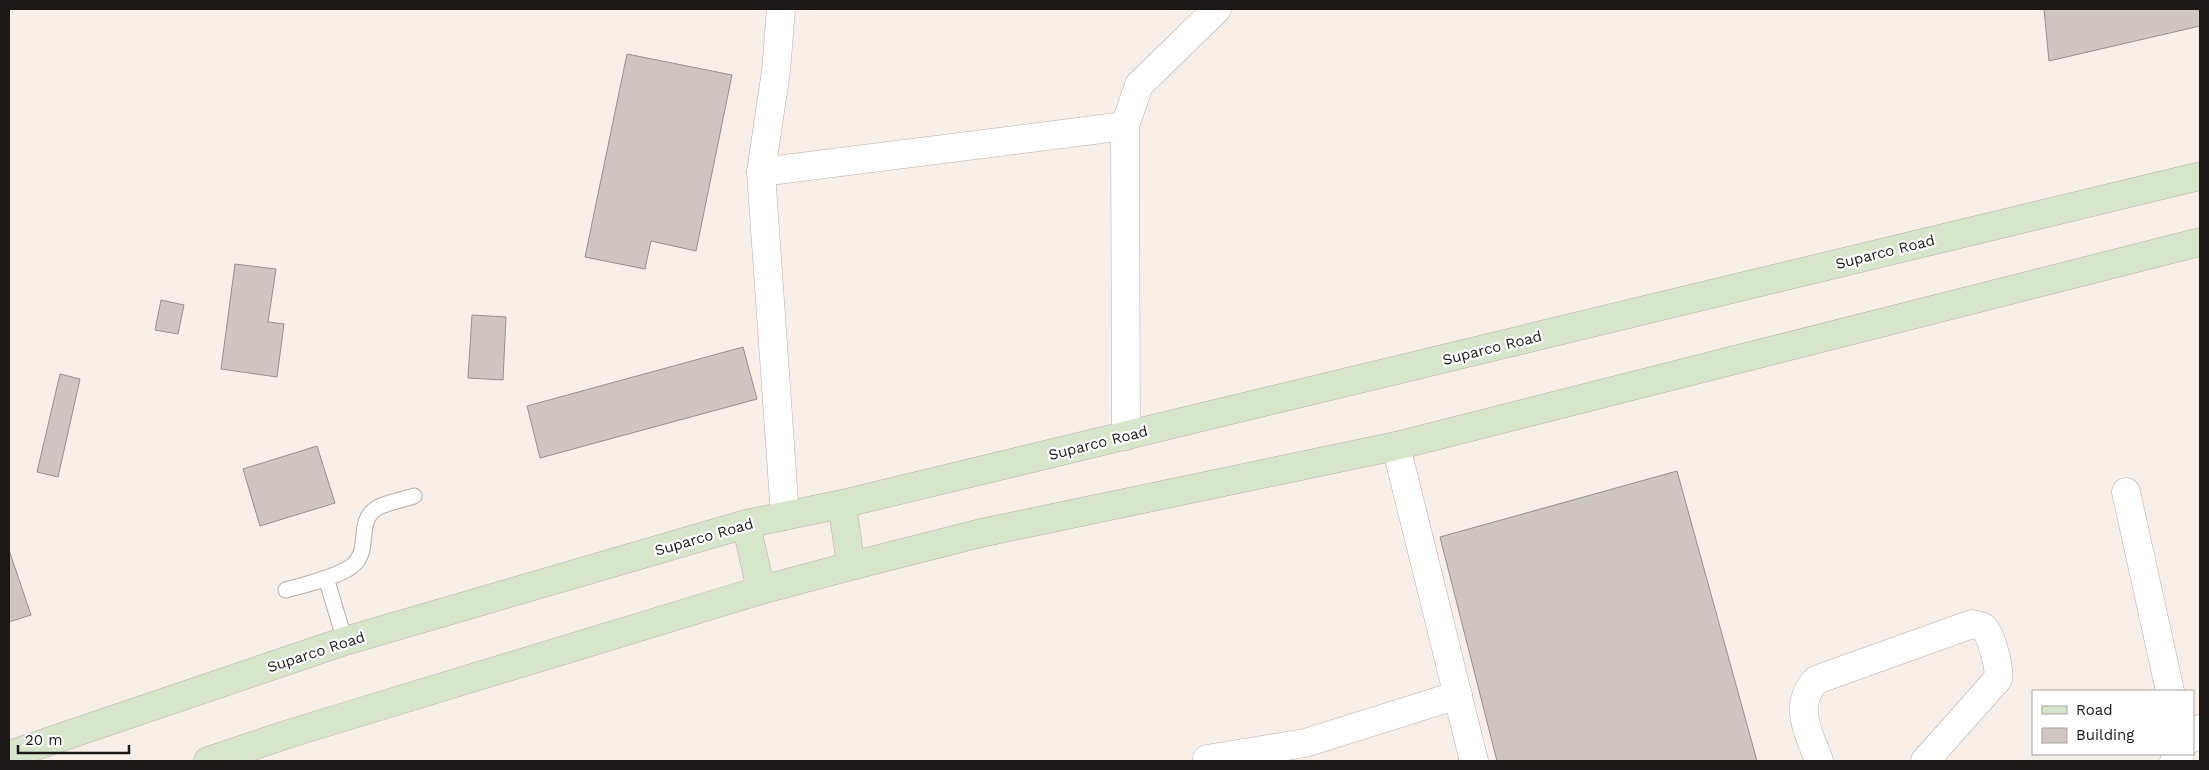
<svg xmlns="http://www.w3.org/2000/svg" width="2209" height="770" viewBox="0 0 2209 770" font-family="'Work Sans',sans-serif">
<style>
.building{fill:#d0c6c1;stroke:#988f8a}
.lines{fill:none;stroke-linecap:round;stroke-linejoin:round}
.service-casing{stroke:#b6ada7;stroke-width:17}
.minor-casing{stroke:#b6ada7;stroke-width:29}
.secondary-casing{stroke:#b6ada7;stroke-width:29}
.service{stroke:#fff;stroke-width:15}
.minor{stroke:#fff;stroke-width:28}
.secondary{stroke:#d7e6ca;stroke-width:28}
.labels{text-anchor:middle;stroke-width:4.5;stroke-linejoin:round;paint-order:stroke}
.street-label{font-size:15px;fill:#1b1816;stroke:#fff}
</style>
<rect width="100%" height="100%" fill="#f9efe9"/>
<g class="building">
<polygon points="2044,9 2200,9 2200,26 2049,61"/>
<polygon points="627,54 732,75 696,251 651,241 645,269 585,257"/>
<polygon points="235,264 276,269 268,322 284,324 277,377 221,369"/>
<polygon points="161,300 184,305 178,334 155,330"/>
<polygon points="472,315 506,317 503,380 468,378"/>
<polygon points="743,347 757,399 540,458 527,406"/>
<polygon points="60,374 80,379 58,477 37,472"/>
<polygon points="317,446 335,503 260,526 243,469"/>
<polygon points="1677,471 1757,761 1497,761 1440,537"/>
<polygon points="9,550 31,615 9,622"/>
</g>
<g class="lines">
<defs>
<g id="service">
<polyline points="326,578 345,641"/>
<path d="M286 590C304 585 338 577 352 566 372 551 355 521 377 508 387 502 403 500 414 496"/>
</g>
<g id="minor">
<polyline points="781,9 776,71 761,172 785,516"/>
<polyline points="761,172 1125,126"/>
<polyline points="1126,436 1125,126 1139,85 1217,9"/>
<polyline points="1396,446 1474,761"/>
<polyline points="2126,492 2170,691"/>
<polyline points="2193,738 2200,729"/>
<polyline points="1207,759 1305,743 1458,695"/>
<path d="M1819 761C1809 733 1792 706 1816 680L1972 624C1976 625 1981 625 1984 628 1992 636 2000 669 1998 679L1925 761"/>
<polyline points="2174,761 2180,754"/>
</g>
<g id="secondary">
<polyline points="842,504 851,566"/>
<polyline points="746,524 761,590"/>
<polyline points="9,755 345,641 746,524 842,504 2200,176"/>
<polyline points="208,761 285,735 761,590 851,566 981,533 1396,446 2200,242"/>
</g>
</defs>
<use href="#service" class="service-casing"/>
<use href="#minor" class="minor-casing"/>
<use href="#secondary" class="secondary-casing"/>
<use href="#service" class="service"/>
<use href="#minor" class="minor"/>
<use href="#secondary" class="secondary"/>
</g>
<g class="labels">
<g class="street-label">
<text transform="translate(1885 252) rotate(-14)" y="5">Suparco Road</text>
<text transform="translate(1492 348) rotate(-14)" y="5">Suparco Road</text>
<text transform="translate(1098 443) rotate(-14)" y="5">Suparco Road</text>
<text transform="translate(704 537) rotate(-16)" y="5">Suparco Road</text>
<text transform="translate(316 652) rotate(-18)" y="5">Suparco Road</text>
</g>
</g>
<rect width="2209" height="770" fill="none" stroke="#1b1816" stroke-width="20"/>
<rect x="2032" y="690" width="162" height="65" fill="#ffffff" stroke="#a4a3a2"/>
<rect x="2042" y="706" width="25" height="8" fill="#d7e6ca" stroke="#a4a3a2"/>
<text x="2076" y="715" font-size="15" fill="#1b1816">Road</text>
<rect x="2042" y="728" width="25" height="15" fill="#d0c6c1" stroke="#a4a3a2"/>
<text x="2076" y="740" font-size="15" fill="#1b1816">Building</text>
<path d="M18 745v8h111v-8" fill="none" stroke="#1b1816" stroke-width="2.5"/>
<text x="25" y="745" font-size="15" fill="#1b1816" stroke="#ffffff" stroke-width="4" paint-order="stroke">20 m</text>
</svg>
